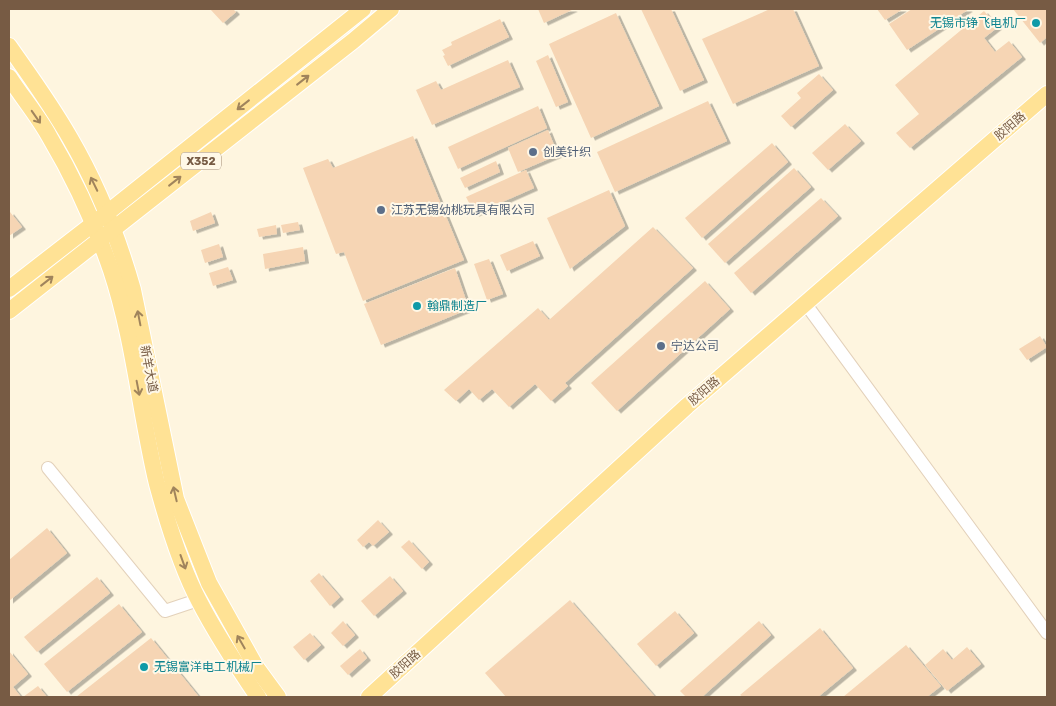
<svg xmlns="http://www.w3.org/2000/svg" width="1056" height="706" viewBox="0 0 1056 706" font-family="Rubik,'Noto Sans SC',sans-serif">
<style>
.building{fill:#f6d5b4;filter:url(#shadow)}
.lines{fill:none;stroke-linecap:round;stroke-linejoin:round}
.minor-casing{stroke:#e3d1ba;stroke-width:14}
.major-casing{stroke:#fff;stroke-width:18}
.minor{stroke:#fff;stroke-width:12}
.major{stroke:#ffe295;stroke-width:16}
.oneway{stroke:#a0845c}
.culture-dot{fill:#0f9aa8;stroke:#fff8e7;stroke-width:2}
.service-dot{fill:#5c6f8a;stroke:#fff8e7;stroke-width:2}
.labels{text-anchor:middle;stroke-width:4;stroke-linejoin:round;paint-order:stroke}
.shield{fill:#fff8e7;stroke:#a08a75;stroke-width:1}
.shield-label{font-size:11px;font-weight:bold;fill:#775b44}
.culture-label{font-size:12px;fill:#0d838f;stroke:#fff8e7;text-anchor:start}
.street-label{font-size:12px;fill:#775b44;stroke:#fff8e7}
.service-label{font-size:12px;fill:#4e5e75;stroke:#fff8e7;text-anchor:start}
</style>
<defs>
<filter id="shadow"><feDropShadow dx="4" dy="2.5" stdDeviation="0" flood-color="#0004"/></filter>
</defs>
<rect width="100%" height="100%" fill="#fef5df"/>
<g class="building">
<polygon points="210,9 233,9 236,12 223,23"/>
<polygon points="538,9 574,9 544,23"/>
<polygon points="641,9 671,9 704,80 680,91"/>
<polygon points="770,9 793,9 819,66 733,104 702,39"/>
<polygon points="877,9 903,9 885,20"/>
<polygon points="912,9 969,9 907,50 889,24"/>
<polygon points="1013,9 1047,9 1047,37 1040,43"/>
<polygon points="984,11 998,27 984,38 995,52 1009,41 1022,57 910,148 896,133 919,114 895,85"/>
<polygon points="616,13 659,106 591,138 549,44"/>
<polygon points="500,19 509,37 448,66 443,56 445,55 442,50 452,45 451,42"/>
<polygon points="548,55 568,102 556,107 536,61"/>
<polygon points="508,60 520,87 432,125 416,90 436,81 441,90"/>
<polygon points="819,74 833,90 791,127 781,116 801,98 797,93"/>
<polygon points="708,101 727,141 615,192 597,152"/>
<polygon points="538,106 547,128 458,169 448,147"/>
<polygon points="845,124 861,141 828,170 812,153"/>
<polygon points="548,130 558,155 518,172 508,148"/>
<polygon points="413,136 464,260 363,301 344,252 336,254 303,168 328,159 333,168"/>
<polygon points="772,143 788,162 702,238 685,218"/>
<polygon points="496,161 500,172 465,188 460,178"/>
<polygon points="794,168 811,187 725,263 708,244"/>
<polygon points="526,170 534,188 475,214 466,197"/>
<polygon points="609,190 625,226 570,269 547,218"/>
<polygon points="821,198 838,216 751,293 734,273"/>
<polygon points="10,212 22,227 9,236 9,213"/>
<polygon points="211,212 215,223 193,231 190,221"/>
<polygon points="298,222 300,230 283,233 281,225"/>
<polygon points="276,225 277,234 259,237 257,229"/>
<polygon points="653,227 693,268 565,383 568,386 551,401 535,384 509,407 492,389 479,400 469,389 456,401 444,390 538,308 549,320"/>
<polygon points="533,241 540,256 507,271 500,255"/>
<polygon points="219,244 223,257 205,263 201,250"/>
<polygon points="303,247 305,261 265,269 263,254"/>
<polygon points="489,259 503,294 487,300 474,264"/>
<polygon points="228,267 233,280 213,286 209,273"/>
<polygon points="455,268 469,309 381,345 364,304"/>
<polygon points="705,281 730,309 617,411 591,383"/>
<polygon points="1040,336 1047,347 1027,360 1019,349"/>
<polygon points="378,520 389,532 373,546 369,542 363,547 357,540"/>
<polygon points="47,528 67,553 9,601 9,560"/>
<polygon points="409,540 429,562 422,569 401,547"/>
<polygon points="319,573 340,597 330,606 310,581"/>
<polygon points="390,576 403,591 374,616 361,601"/>
<polygon points="97,577 110,593 37,652 24,637"/>
<polygon points="570,600 655,697 506,697 485,673"/>
<polygon points="119,604 142,632 67,692 44,664"/>
<polygon points="675,611 694,633 656,666 637,644"/>
<polygon points="343,621 355,635 343,646 331,633"/>
<polygon points="759,621 771,635 702,697 686,697 680,691"/>
<polygon points="820,628 853,668 818,697 743,697 740,695"/>
<polygon points="310,633 321,645 304,660 293,647"/>
<polygon points="151,638 199,697 76,697"/>
<polygon points="906,645 941,686 927,697 843,697"/>
<polygon points="967,647 981,664 947,691 925,665 943,649 952,660"/>
<polygon points="360,649 367,658 348,675 340,666"/>
<polygon points="9,651 28,674 13,687 21,697 9,697"/>
<polygon points="38,686 47,697 23,697"/>
</g>
<g class="lines">
<defs>
<g id="minor">
<polyline points="805,303 1047,633"/>
<polyline points="48,468 165,611 198,600"/>
</g>
<g id="major">
<path d="M9 46C30 76 52 106 70 138 98 186 118 237 133 290L176 499 209 583 256 667 278 697"/>
<path d="M9 77C22 97 38 116 49 136 74 178 95 224 111 270 134 339 140 413 157 484 167 521 181 567 199 601 216 634 237 666 258 697"/>
<polyline points="9,289 107,213 363,9"/>
<polyline points="9,311 353,41 391,9"/>
<polyline points="369,697 687,406 1047,94"/>
</g>
</defs>
<use href="#minor" class="minor-casing"/>
<use href="#major" class="major-casing"/>
<use href="#minor" class="minor"/>
<use href="#major" class="major"/>
</g>
<defs><path id="oneway-shaft" d="M-6 0H5M1.5-3L5.5 0L1.5 3" fill="none" stroke-width="1.6" stroke-linecap="round" stroke-linejoin="round" transform="scale(1.25)"/></defs>
<g class="oneway">
<use href="#oneway-shaft" transform="translate(303 80) rotate(-38)"/>
<use href="#oneway-shaft" transform="translate(243 105) rotate(142)"/>
<use href="#oneway-shaft" transform="translate(36 117) rotate(55)"/>
<use href="#oneway-shaft" transform="translate(175 181) rotate(-38)"/>
<use href="#oneway-shaft" transform="translate(94 184) rotate(-116)"/>
<use href="#oneway-shaft" transform="translate(47 281) rotate(-38)"/>
<use href="#oneway-shaft" transform="translate(139 318) rotate(-101)"/>
<use href="#oneway-shaft" transform="translate(138 388) rotate(79)"/>
<use href="#oneway-shaft" transform="translate(175 494) rotate(-103)"/>
<use href="#oneway-shaft" transform="translate(183 562) rotate(70)"/>
<use href="#oneway-shaft" transform="translate(241 642) rotate(-120)"/>
</g>
<g class="culture-dot">
<circle cx="1036" cy="23" r="5"/>
<circle cx="417" cy="306" r="5"/>
<circle cx="144" cy="667" r="5"/>
</g>
<g class="service-dot">
<circle cx="533" cy="152" r="5"/>
<circle cx="381" cy="210" r="5"/>
<circle cx="661" cy="346" r="5"/>
</g>
<g class="labels">
<rect class="shield" x="181" y="152.5" width="40" height="17" rx="4"/>
<g class="shield-label">
<text x="201" y="165">X352</text>
</g>
<g class="culture-label">
<text x="1026" y="27" text-anchor="end">无锡市铮飞电机厂</text>
<text x="427" y="310">翰鼎制造厂</text>
<text x="154" y="671">无锡富洋电工机械厂</text>
</g>
<g class="street-label">
<text transform="translate(1010 126) rotate(-41)" y="4">胶阳路</text>
<text transform="translate(149 369) rotate(79)" y="4">新羊大道</text>
<text transform="translate(704 391) rotate(-41)" y="4">胶阳路</text>
<text transform="translate(405 664) rotate(-42)" y="4">胶阳路</text>
</g>
<g class="service-label">
<text x="543" y="156">创美针织</text>
<text x="391" y="214">江苏无锡幼桃玩具有限公司</text>
<text x="671" y="350">宁达公司</text>
</g>
</g>
<rect width="1056" height="706" fill="none" stroke="#775b44" stroke-width="20"/>
</svg>
